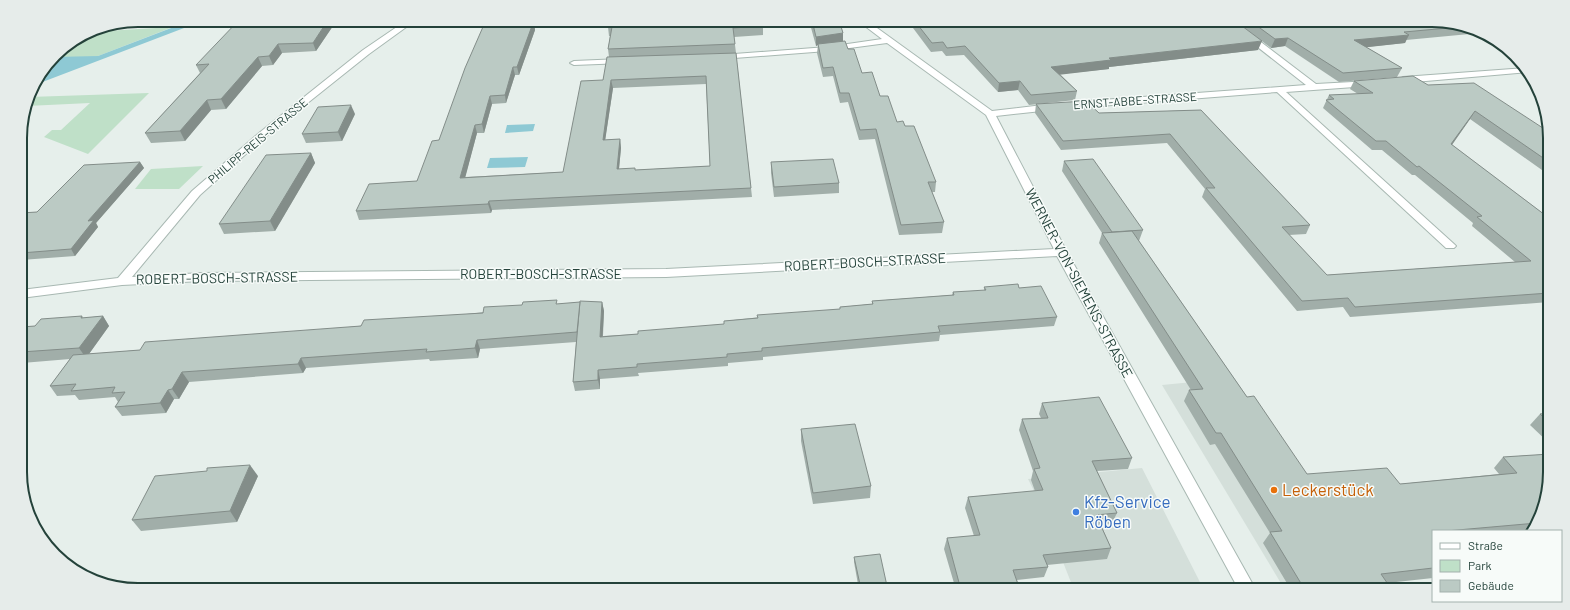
<svg xmlns="http://www.w3.org/2000/svg" width="1570" height="610" viewBox="0 0 1570 610" font-family="Barlow,sans-serif">
<style>
.built{fill:#d4dfda}
.green{fill:#bfe0c8}
.water{fill:#8ec9d4}
.lines{fill:none;stroke-linecap:round;stroke-linejoin:round}
.minor-casing{stroke:#a8b8b2;stroke-width:2}
.minor{fill:#fff;fill-rule:evenodd}
.wall{fill:#a1aea9;fill-rule:evenodd}
.shaded-wall{fill:#838d89}
.building{fill:#bbcac4;stroke:#838d89;fill-rule:evenodd}
.food-dot{fill:#e8710a;stroke:#f7fbf9;stroke-width:1.5}
.shop-dot{fill:#3f7fe0;stroke:#f7fbf9;stroke-width:1.5}
.labels{text-anchor:middle;stroke-width:3;stroke-linejoin:round;paint-order:stroke}
.far-street-label{font-size:12px;fill:#24423a;stroke:#f7fbf9}
.street-label{font-size:14px;fill:#24423a;stroke:#f7fbf9}
.near-food-label{font-size:17px;fill:#c56008;stroke:#f7fbf9;text-anchor:start}
.near-shop-label{font-size:17px;fill:#366cbe;stroke:#f7fbf9;text-anchor:start}
.rim{fill:none;stroke:#24423a;stroke-width:2}
</style>
<rect width="100%" height="100%" fill="#e6efeb"/>
<g class="built">
<polygon points="1234,378 1378,590 1285,590 1162,385"/>
<polygon points="1142,468 1204,590 1074,590 1039,501 1028,479"/>
</g>
<g class="green">
<polygon points="173,27 98,56 89,58 32,86 60,49 88,32"/>
<polygon points="149,93 88,154 44,137 52,130 61,130 90,103 27,106 29,97"/>
<polygon points="203,166 179,189 135,189 151,169"/>
</g>
<g class="water">
<polygon points="192,20 205,20 32,86 54,57 98,56"/>
<polygon points="535,124 533,131 505,133 507,125"/>
<polygon points="528,157 525,167 487,168 490,158"/>
</g>
<g class="lines">
<defs>
<g id="minor">
<polygon points="407,20 416,20 369,54 265,137 200,195 132,277 202,273 666,269 1054,249 986,115 887,43 827,51 721,59 717,57 721,55 827,47 882,39 857,20 866,20 992,111 1051,104 1055,107 1051,110 996,116 1067,252 1256,590 1239,590 1057,256 666,277 202,281 122,285 21,298 21,290 118,278 192,191 259,133 363,50"/>
<polygon points="1223,20 1232,20 1316,84 1371,81 1371,85 1368,86 1286,92 1454,244 1456,246 1454,248 1446,248 1277,92 1074,108 1070,105 1074,102 1306,85"/>
<polygon points="621,59 624,59 624,63 574,65 570,63 574,61"/>
<polygon points="1526,68 1528,72 1403,83 1399,80 1403,77"/>
</g>
</defs>
<use href="#minor" class="minor-casing"/>
<use href="#minor" class="minor"/>
</g>
<g class="wall">
<polygon points="337,20 316,51 282,53 273,65 262,66 226,109 211,110 185,141 151,143 145,133 200,73 196,65"/>
<path d="M608 20H651L652 22 763 26V35L734 37 736 53 752 197 492 210 491 213 359 220 356 211 417 181 439 140 534 23 535 30 519 75H515L506 103 492 104 484 133H477L465 177 563 172 603 80 609 57 608 49 610 36H609L608 27ZM706 84 710 166 635 170 619 169 621 148 620 139 605 140 613 88Z"/>
<polygon points="811,20 839,20 843,33 843,41 862,73 880,96 897,122 905,126 936,182 935,192 932,192 944,222 942,233 899,235 875,139 859,140 848,102 840,103 833,76 823,77 817,53 818,45 816,46 810,24"/>
<polygon points="907,20 1234,20 1258,50 1109,67 1109,69 1060,74 1077,91 1075,100 1029,105 1018,90 998,92 964,55 946,56 942,51 931,52"/>
<polygon points="1234,20 1432,20 1470,26 1480,33 1406,40 1405,43 1366,47 1402,68 1397,77 1339,82 1285,46 1271,48"/>
<polygon points="1354,81 1428,85 1549,132 1549,175 1470,119 1452,145 1549,218 1549,302 1350,317 1343,307 1297,311 1202,197 1205,189 1167,143 1061,150 1035,113 1036,104 1099,113 1201,110 1310,225 1306,234 1289,235 1327,275 1515,262 1472,226 1473,223 1415,175 1412,175 1382,150 1372,150 1323,108 1329,95 1358,94 1350,89"/>
<polygon points="355,114 342,141 306,143 302,134"/>
<polygon points="311,153 315,163 275,231 224,234 219,224"/>
<polygon points="1064,161 1143,230 1139,241 1247,397 1307,474 1400,484 1499,474 1494,468 1503,457 1550,454 1544,510 1532,531 1433,531 1433,578 1387,583 1392,590 1291,590 1263,543 1270,533 1215,444 1210,445 1184,401 1189,390 1191,390 1099,243 1102,233 1062,171"/>
<polygon points="140,162 144,168 96,223 98,227 75,256 21,260 21,213 37,212"/>
<polygon points="771,162 839,183 839,193 774,197 771,173"/>
<polygon points="984,287 1019,288 1057,317 1054,326 940,335 939,341 763,357 763,360 728,363 728,366 638,373 639,376 600,379 600,389 575,391 573,382 576,342 480,349 478,358 430,361 429,359 306,368 303,373 189,382 179,399 174,399 166,413 122,416 115,407 118,402 115,397 79,400 75,395 57,396 50,386 70,359 22,363 21,327 35,326 82,316 83,318 103,316 109,326 89,354 140,350 558,304 602,302 604,311 603,336 638,334 724,325 724,321 840,309 840,307 872,304 872,301 952,295 953,292 984,291"/>
<polygon points="1042,403 1132,458 1128,469 1097,471 1117,513 1112,523 1101,525 1111,548 1107,559 1047,565 1048,567 1044,577 1017,580 1020,590 956,590 944,549 947,538 974,536 965,508 968,497 1035,491 1031,480 1033,471 1019,430 1022,419 1041,418 1039,414"/>
<polygon points="1550,413 1550,444 1530,425 1540,414"/>
<polygon points="801,429 871,486 870,498 813,504 801,441"/>
<polygon points="258,476 237,522 141,531 132,520"/>
<polygon points="854,557 887,586 887,590 859,590 854,562"/>
</g>
<g class="shaded-wall">
<polygon points="328,20 337,20 316,51 313,43"/>
<polygon points="531,20 534,20 534,23 535,30 519,75 517,67"/>
<polygon points="843,33 843,42 818,44 818,45 816,46 816,37"/>
<polygon points="1409,35 1405,43 1351,49 1354,40"/>
<polygon points="1288,38 1285,46 1271,48 1275,39"/>
<polygon points="1262,41 1258,50 1109,67 1109,69 1049,76 1051,67 1109,58"/>
<polygon points="278,44 282,53 273,65 269,56"/>
<polygon points="258,57 262,66 226,109 221,99"/>
<polygon points="513,67 515,75 506,103 505,95"/>
<polygon points="611,80 613,88 604,148 603,140"/>
<polygon points="1020,81 1018,90 998,92 999,83"/>
<polygon points="490,96 492,104 484,133 482,124"/>
<polygon points="207,100 211,110 185,141 180,131"/>
<polygon points="351,105 355,114 342,141 338,132"/>
<polygon points="1475,111 1470,119 1446,153 1451,144"/>
<polygon points="475,125 477,133 463,186 460,178"/>
<polygon points="620,139 621,148 618,178 617,169"/>
<polygon points="311,153 315,163 275,231 270,221"/>
<polygon points="140,162 144,168 96,223 98,227 75,256 71,249 88,221"/>
<polygon points="489,201 492,210 491,213 488,204"/>
<polygon points="602,302 604,311 602,346 600,337"/>
<polygon points="103,316 109,326 86,358 79,348"/>
<polygon points="477,340 480,349 478,358 475,348"/>
<polygon points="301,358 306,368 303,373 298,364"/>
<polygon points="598,370 600,379 600,389 598,380"/>
<polygon points="182,372 189,382 179,399 172,389"/>
<polygon points="168,390 174,399 166,413 160,403"/>
<polygon points="250,465 258,476 237,522 230,511"/>
</g>
<g class="building">
<polygon points="239,20 328,20 313,43 278,44 269,56 258,57 221,99 207,100 180,131 145,133 209,64 196,65"/>
<path d="M486 20H531V23H533L517 67H513L505 95 490 96 482 124 475 125 460 178 563 172 581 81 603 80 607 57 736 53 751 188 489 201 488 204 356 211 369 184 417 181 432 141 439 140 465 68ZM706 76 710 166 635 170V168L617 169 620 139 603 140 611 80Z"/>
<polygon points="608,20 651,20 651,22 702,20 761,20 763,26 733,28 735,44 608,49 612,27 608,27"/>
<polygon points="812,20 839,20 843,33 816,37"/>
<polygon points="914,20 1234,20 1262,41 1109,58 1111,60 1051,67 1077,91 1031,95 1020,81 999,83 965,46 947,48 943,42 932,43"/>
<polygon points="1249,20 1432,20 1470,26 1404,32 1409,35 1354,40 1402,68 1343,73 1288,38 1275,39"/>
<polygon points="845,41 848,49 854,49 862,73 872,72 880,96 888,96 897,122 903,121 905,126 914,126 936,182 928,182 944,222 901,225 876,129 860,130 849,93 840,93 833,67 823,68 818,44"/>
<polygon points="1413,76 1428,85 1474,83 1549,132 1549,162 1475,111 1451,144 1549,218 1549,293 1355,307 1348,298 1302,301 1206,188 1215,188 1170,134 1063,141 1036,104 1086,101 1099,113 1201,110 1310,225 1282,227 1327,275 1531,261 1477,217 1482,216 1419,166 1417,167 1386,141 1376,141 1326,100 1334,99 1329,95 1373,93 1354,81"/>
<polygon points="351,105 338,132 302,134 318,107"/>
<polygon points="311,153 270,221 219,224 266,155"/>
<polygon points="833,159 839,183 774,187 771,162"/>
<polygon points="1093,159 1143,230 1112,232 1064,161"/>
<polygon points="140,162 88,221 94,220 71,249 21,253 21,213 37,212 84,165"/>
<polygon points="1132,231 1247,397 1254,396 1307,474 1387,468 1400,484 1517,473 1503,457 1550,454 1550,472 1544,510 1537,523 1446,531 1433,531 1433,568 1381,574 1392,590 1305,590 1270,532 1282,531 1221,433 1216,433 1189,390 1203,389 1102,233"/>
<polygon points="1018,284 1019,288 1041,286 1057,317 938,326 940,332 762,348 762,351 727,354 727,357 637,364 637,367 598,370 598,380 573,382 580,301 602,302 600,337 638,334 638,331 724,324 724,321 758,318 757,315 840,309 840,307 873,304 872,301 954,295 953,292 986,290 984,287"/>
<polygon points="557,300 556,304 580,302 577,332 477,340 475,348 426,352 427,349 301,358 298,364 182,372 172,389 168,390 160,403 115,407 125,392 112,393 115,387 71,391 76,384 50,386 73,355 140,350 145,342 361,326 364,320 483,313 484,307 522,305 523,302"/>
<polygon points="82,316 81,318 103,316 79,348 21,352 21,327 35,326 41,319"/>
<polygon points="1099,397 1132,458 1092,461 1117,513 1096,515 1111,548 1043,555 1048,567 1013,570 1020,590 961,590 947,538 980,535 968,497 1043,490 1034,469 1040,468 1022,419 1048,418 1042,403"/>
<polygon points="1550,413 1550,423 1540,414"/>
<polygon points="855,424 871,486 813,493 801,429"/>
<polygon points="250,465 230,511 132,520 155,476 207,471 207,468"/>
<polygon points="880,554 887,586 861,589 854,557"/>
</g>
<circle class="food-dot" cx="1274" cy="490" r="4"/>
<circle class="shop-dot" cx="1076" cy="512" r="4"/>
<g class="labels">
<g class="far-street-label">
<text transform="translate(1135 101) rotate(-4)" y="4">ERNST-ABBE-STRASSE</text>
<text transform="translate(258 141) rotate(-40)" y="4">PHILIPP-REIS-STRASSE</text>
</g>
<g class="street-label">
<text transform="translate(865 262) rotate(-3)" y="5">ROBERT-BOSCH-STRASSE</text>
<text x="541" y="279">ROBERT-BOSCH-STRASSE</text>
<text transform="translate(217 278) rotate(-1)" y="5">ROBERT-BOSCH-STRASSE</text>
<text transform="translate(1079 283) rotate(62)" y="5">WERNER-VON-SIEMENS-STRASSE</text>
</g>
<g class="near-food-label">
<text x="1282" y="496">Leckerstück</text>
</g>
<g class="near-shop-label">
<text x="1084" y="508">Kfz-Service<tspan x="1084" dy="20">Röben</tspan></text>
</g>
</g>
<path d="M0 0H1570V610H0ZM138 27H1432A111 111 0 0 1 1543 138V472A111 111 0 0 1 1432 583H138A111 111 0 0 1 27 472V138A111 111 0 0 1 138 27Z" fill="#e6ecea" fill-rule="evenodd"/>
<path class="rim" d="M138 27H1432A111 111 0 0 1 1543 138V472A111 111 0 0 1 1432 583H138A111 111 0 0 1 27 472V138A111 111 0 0 1 138 27Z"/>
<rect x="1432" y="530" width="130" height="72" fill="#f7fbf9" stroke="#a3b1ad"/>
<rect x="1440" y="543" width="20" height="6" fill="#ffffff" stroke="#a3b1ad"/>
<text x="1468" y="550" font-size="12" fill="#24423a">Straße</text>
<rect x="1440" y="560" width="20" height="12" fill="#bfe0c8" stroke="#a3b1ad"/>
<text x="1468" y="570" font-size="12" fill="#24423a">Park</text>
<rect x="1440" y="580" width="20" height="12" fill="#bbcac4" stroke="#a3b1ad"/>
<text x="1468" y="590" font-size="12" fill="#24423a">Gebäude</text>
</svg>
